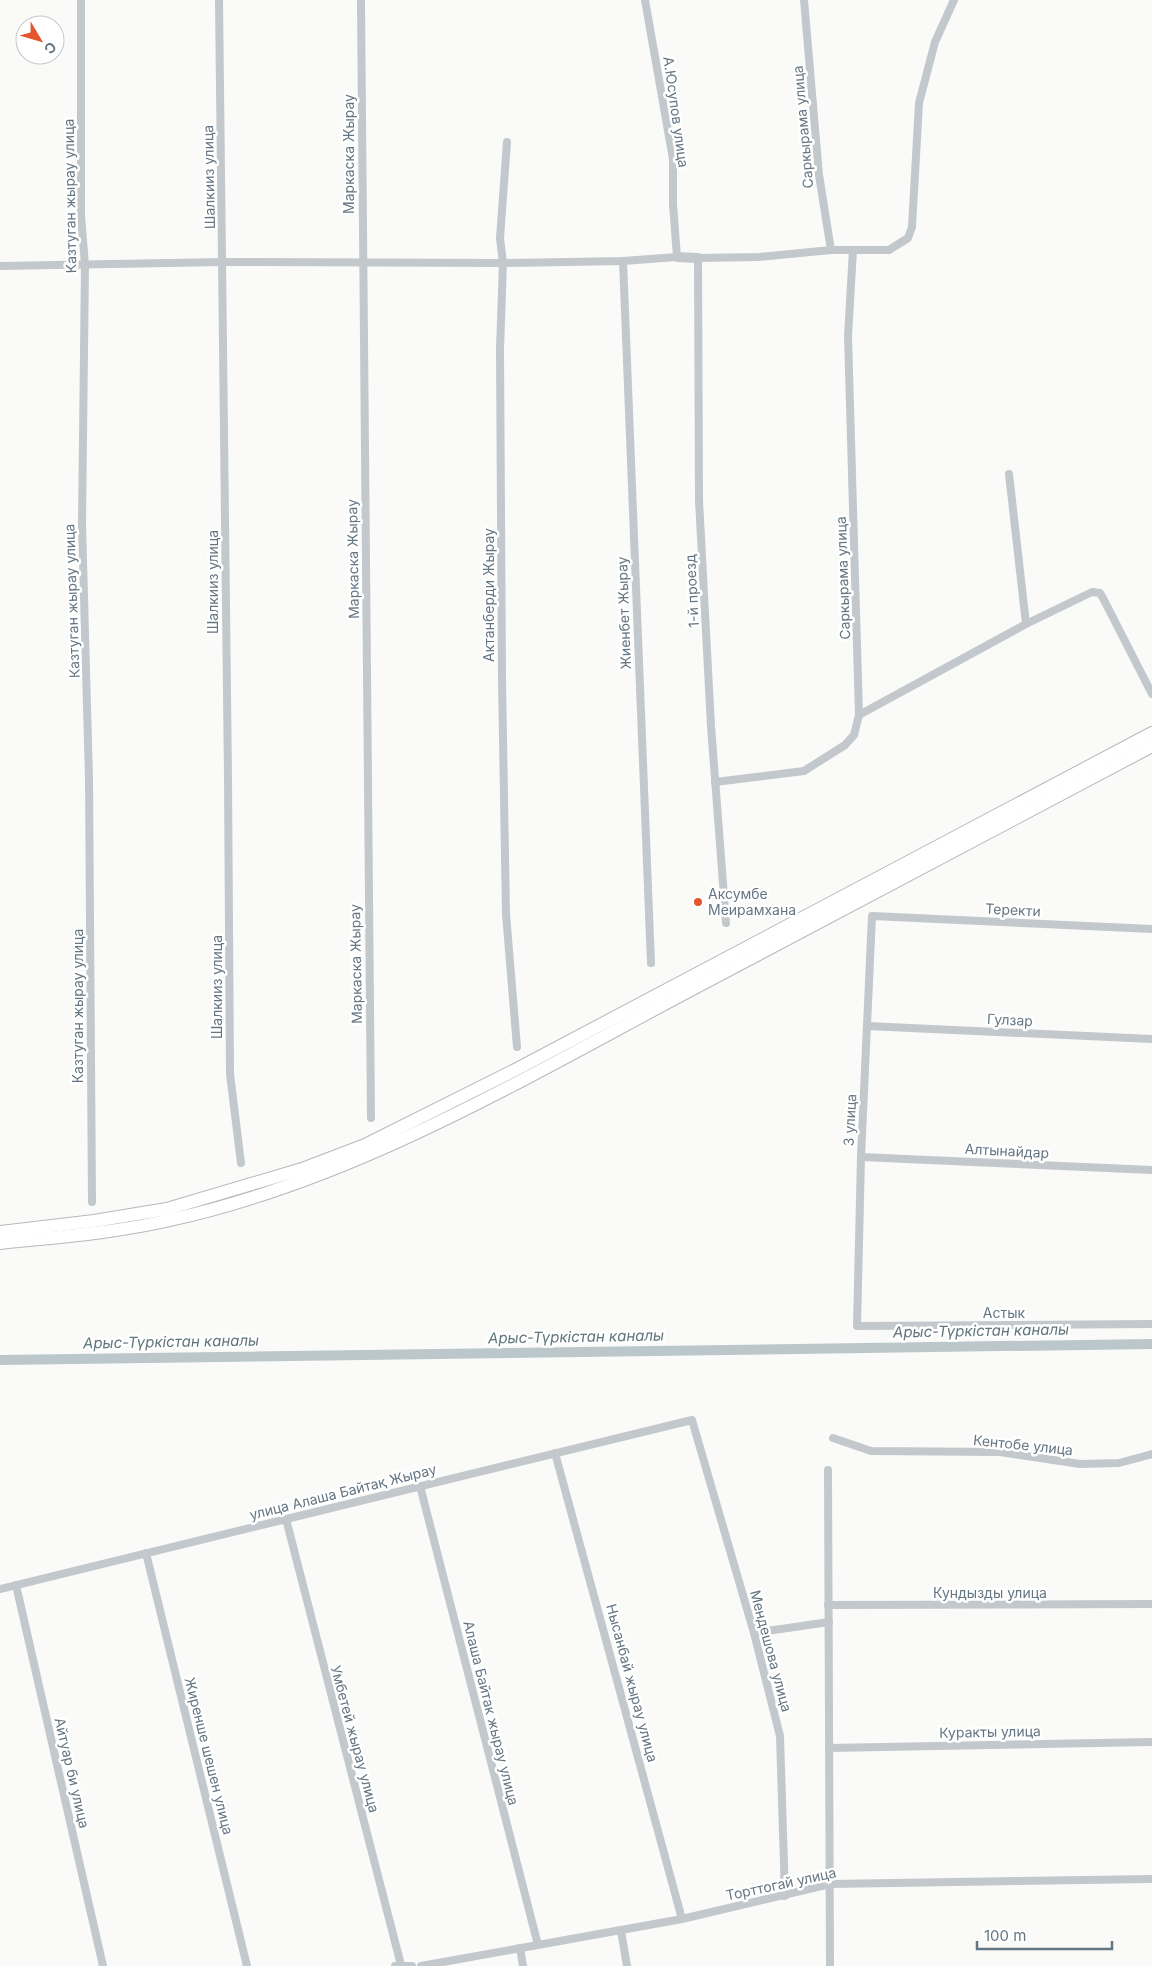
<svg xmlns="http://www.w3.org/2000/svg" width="1152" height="1966" viewBox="0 0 1152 1966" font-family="Inter,sans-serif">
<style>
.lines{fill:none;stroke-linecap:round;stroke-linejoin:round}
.canal{stroke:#bbc7cb;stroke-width:10}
.trunk-casing{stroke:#b4b9bd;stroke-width:14}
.minor{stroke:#c3c8cc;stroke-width:8}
.tertiary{stroke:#c3c8cc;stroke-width:10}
.trunk{stroke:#fff;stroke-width:12}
.poi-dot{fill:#e4572e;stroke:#fff;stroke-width:2}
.labels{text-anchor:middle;stroke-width:5;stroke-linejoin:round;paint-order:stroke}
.street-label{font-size:14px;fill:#657683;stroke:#fff}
.poi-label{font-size:14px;fill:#657683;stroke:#fff;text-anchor:start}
.water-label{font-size:15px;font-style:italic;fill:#60757c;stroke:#fff}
</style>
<rect width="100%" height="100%" fill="#fafaf8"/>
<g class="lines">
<polyline class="canal" points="0,1360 1152,1344"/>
<defs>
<g id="trunk">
<polyline points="0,1232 94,1221 167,1209 302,1169 365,1145 517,1069 1152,733"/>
<path d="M0 1243C57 1237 114 1233 170 1220 361 1178 531 1074 702 984 852 904 1002 825 1152 746"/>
</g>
</defs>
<use href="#trunk" class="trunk-casing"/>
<g class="minor">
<polyline points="81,0 81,215 85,265 82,524 89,778 92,1202"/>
<polyline points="219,0 228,778 230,1074 241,1163"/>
<path d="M361 0C363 373 367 746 371 1118"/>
<polyline points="804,0 819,175 831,250"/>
<polyline points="507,142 500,238 503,263 500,349 502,679 506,914 517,1047"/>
<polyline points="853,250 848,336 859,715 1026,624 1092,592 1100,593 1104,600 1152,694"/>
<polyline points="623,261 651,963"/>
<polyline points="0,266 223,262 503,263 623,261 677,257 673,204 673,159 645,0"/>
<polyline points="1009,474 1026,624"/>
<polyline points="715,782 804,771 845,745 854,735 859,715"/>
<polyline points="726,923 711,726 699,500 698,258 759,257 831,250 889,250 908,238 912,227 919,103 935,42 954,0"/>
<polyline points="1152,929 872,916 861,1157 857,1326 1152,1324"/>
<polyline points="867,1026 1152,1039"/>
<polyline points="861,1157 1152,1170"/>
<polyline points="833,1438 871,1451 1000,1452 1080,1464 1119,1463 1152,1454"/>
<polyline points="555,1453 682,1919"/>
<polyline points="828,1470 830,1966"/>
<polyline points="420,1486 538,1945"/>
<polyline points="286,1519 401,1965"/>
<polyline points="146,1553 247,1966"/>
<polyline points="16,1585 103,1966"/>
<polyline points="0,1589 692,1420 754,1633 780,1736 785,1896"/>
<polyline points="828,1605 1152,1604"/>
<polyline points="754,1633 829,1622"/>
<polyline points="829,1748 1152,1742"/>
<polyline points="621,1931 627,1966"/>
<polyline points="520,1948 523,1966"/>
<polyline points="395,1966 412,1966"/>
<polyline points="421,1966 682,1919 830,1884 1152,1879"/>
</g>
<polyline class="tertiary" points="677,257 698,258"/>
<use href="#trunk" class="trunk"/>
</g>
<circle class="poi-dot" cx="698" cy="902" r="5"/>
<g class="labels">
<g class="street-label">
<text transform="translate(676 112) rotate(82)" y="5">А.Юсупов улица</text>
<text transform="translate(803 127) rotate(-95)" y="5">Саркырама улица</text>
<text transform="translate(349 154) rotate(-90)" y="5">Маркаска Жырау</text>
<text transform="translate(209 177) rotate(-91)" y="5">Шалкииз улица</text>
<text transform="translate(70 196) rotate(-91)" y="5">Казтуган жырау улица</text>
<text transform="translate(353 559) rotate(-91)" y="5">Маркаска Жырау</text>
<text transform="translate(843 578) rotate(-92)" y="5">Саркырама улица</text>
<text transform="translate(213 582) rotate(-90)" y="5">Шалкииз улица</text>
<text transform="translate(692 591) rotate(-93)" y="5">1-й проезд</text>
<text transform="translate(489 595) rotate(-90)" y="5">Актанберди Жырау</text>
<text transform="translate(72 601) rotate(-92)" y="5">Казтуган жырау улица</text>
<text transform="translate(624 613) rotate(-92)" y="5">Жиенбет Жырау</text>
<text transform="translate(1013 910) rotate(3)" y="5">Теректи</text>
<text transform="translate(356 964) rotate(-91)" y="5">Маркаска Жырау</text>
<text transform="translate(217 987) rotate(-90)" y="5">Шалкииз улица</text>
<text transform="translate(78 1006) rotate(-90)" y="5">Казтуган жырау улица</text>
<text transform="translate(1010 1020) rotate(3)" y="5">Гулзар</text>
<text transform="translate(850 1120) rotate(-87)" y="5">3 улица</text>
<text transform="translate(1007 1151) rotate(3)" y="5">Алтынайдар</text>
<text x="1004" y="1318">Астык</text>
<text transform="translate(1023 1445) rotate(6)" y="5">Кентобе улица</text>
<text transform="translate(343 1492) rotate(-14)" y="5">улица Алаша Байтақ Жырау</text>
<text x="990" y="1598">Кундызды улица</text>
<text transform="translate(771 1651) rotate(75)" y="5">Мендешова улица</text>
<text transform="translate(632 1683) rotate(75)" y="5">Нысанбай жырау улица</text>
<text transform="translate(491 1713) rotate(76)" y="5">Алаша Байтак жырау улица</text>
<text transform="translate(990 1732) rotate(-1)" y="5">Куракты улица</text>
<text transform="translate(355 1739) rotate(75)" y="5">Умбетей жырау улица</text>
<text transform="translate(209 1756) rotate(76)" y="5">Жиренше шешен улица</text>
<text transform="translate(72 1773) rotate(77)" y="5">Айтуар би улица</text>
<text transform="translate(781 1884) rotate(-12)" y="5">Торттогай улица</text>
</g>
<g class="poi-label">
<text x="708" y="899">Аксумбе<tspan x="708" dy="16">Меирамхана</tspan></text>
</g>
<g class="water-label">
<text transform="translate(981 1331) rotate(-1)" y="5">Арыс-Түркістан каналы</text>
<text transform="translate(576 1337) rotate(-1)" y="5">Арыс-Түркістан каналы</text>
<text transform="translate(171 1342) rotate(-1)" y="5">Арыс-Түркістан каналы</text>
</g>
</g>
<g transform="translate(40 40) rotate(128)"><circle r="24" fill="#ffffff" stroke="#c1c8cd"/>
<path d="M0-4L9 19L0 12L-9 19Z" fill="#e4572e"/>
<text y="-8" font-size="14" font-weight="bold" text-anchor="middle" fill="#657683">С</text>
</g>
<path d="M977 1941v8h135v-8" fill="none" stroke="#657683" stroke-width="2.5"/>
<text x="984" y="1941" font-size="15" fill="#657683" stroke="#ffffff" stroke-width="4" paint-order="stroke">100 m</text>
</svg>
